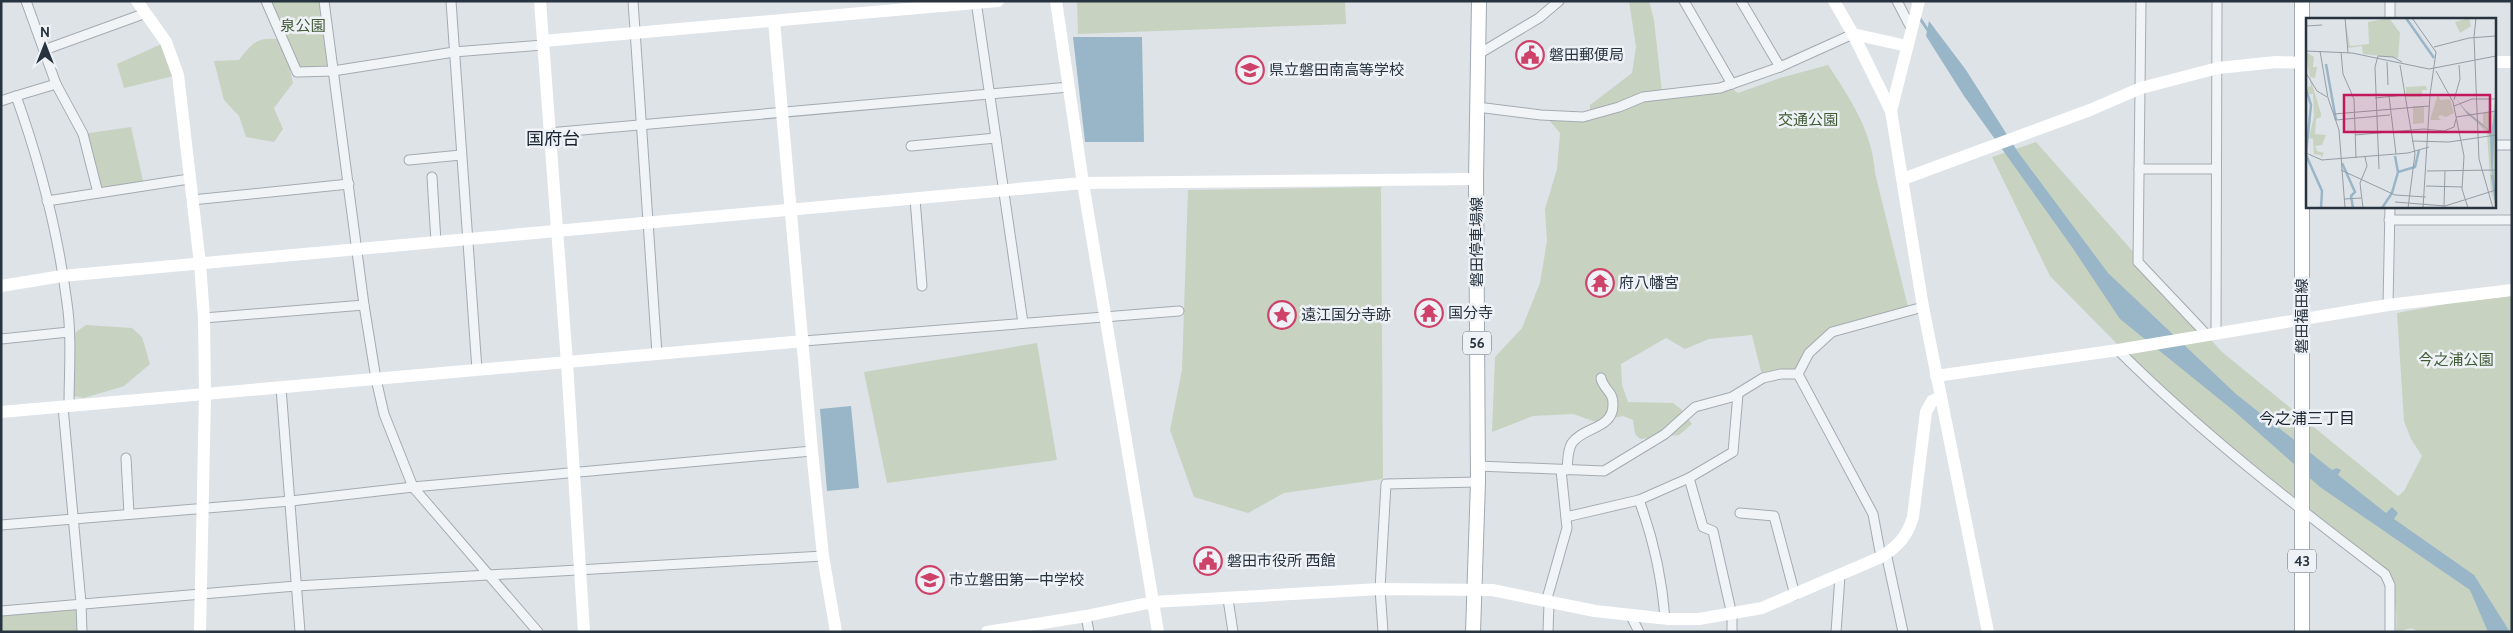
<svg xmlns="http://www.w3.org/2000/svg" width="2513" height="633" viewBox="0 0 2513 633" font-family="Cabin,'Noto Sans JP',sans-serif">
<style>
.green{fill:#c7d2c0}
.water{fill:#99b6c8}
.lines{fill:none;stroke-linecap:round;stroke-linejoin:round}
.stream{stroke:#99b6c8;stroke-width:3}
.street-casing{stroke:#a3abb2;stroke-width:11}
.primary-casing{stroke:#9ea9b4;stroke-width:16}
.street{stroke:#f1f4f6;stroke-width:9}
.secondary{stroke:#fff;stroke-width:12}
.primary{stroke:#fff;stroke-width:14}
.labels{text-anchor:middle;stroke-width:5;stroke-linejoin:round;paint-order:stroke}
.shield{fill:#eef2f6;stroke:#636c76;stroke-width:1}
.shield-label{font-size:14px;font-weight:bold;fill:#27333f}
.park-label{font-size:15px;fill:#415b35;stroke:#eef2f6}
.poi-label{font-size:15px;fill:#27333f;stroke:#eef2f6;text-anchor:start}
.street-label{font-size:15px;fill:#27333f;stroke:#eef2f6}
.neighbourhood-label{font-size:16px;fill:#1a2430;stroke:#eef2f6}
.quarter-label{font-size:18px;fill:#1a2430;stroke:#eef2f6}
.inset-river{fill:none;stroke:#99b6c8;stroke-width:2.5}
.inset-road{fill:none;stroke:#959da4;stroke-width:1}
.view{fill:#c2185b;fill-opacity:0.15;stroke:#c2185b;stroke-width:2.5}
.inset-edge{fill:none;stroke:#27333f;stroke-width:2.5}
</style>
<rect width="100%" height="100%" fill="#dee3e8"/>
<g class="green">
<path d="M266 1H324L329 71 297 72 284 43 293 83 274 108 283 129 274 142 246 137 239 116 224 100 214 61 239 60C254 41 258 36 283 40Z"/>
<polygon points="1077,1 1345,1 1346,24 1078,34"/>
<path d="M1629 1H1649L1654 20 1662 92 1729 86 1738 93 1780 78 1828 65C1850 98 1873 133 1875 173L1908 307 1829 328 1807 357 1798 374H1781L1764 384 1752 335 1709 339 1685 349 1666 338 1621 364 1622 385 1628 402 1673 403 1681 409 1692 424 1679 435 1640 439 1635 434 1633 420 1623 416 1596 422 1573 414 1533 416 1492 432 1495 357 1522 328 1540 283 1547 241 1545 209 1557 169 1560 133 1544 114 1590 113V105L1632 73 1636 47Z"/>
<polygon points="166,42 178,75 124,88 117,64"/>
<polygon points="131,127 143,181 98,193 83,134"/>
<path d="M2036 142 2221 351 2398 496 2404 491 2422 456 2411 439 2404 421 2397 313 2512 292V632H2418C2410 624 2405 632 2396 632 2398 611 2394 591 2386 573L2214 442 2050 276 1992 157Z"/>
<polygon points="1381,187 1383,479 1284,493 1248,513 1194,497 1170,430 1182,370 1188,190"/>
<polygon points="86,325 132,328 142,337 150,364 124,386 84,398 69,395 69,342 76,332"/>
<polygon points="1037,343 1057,460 887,483 864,372"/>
<polygon points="72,606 77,612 78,632 1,632 1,613"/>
</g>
<g class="water">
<polygon points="1929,21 1966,70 2018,152 2108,273 2236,394 2332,470 2337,468 2341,470 2338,475 2386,513 2392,507 2398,513 2394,519 2474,575 2510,632 2488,632 2470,590 2320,487 2234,411 2120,319 2072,247 1964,96 1926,36"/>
<polygon points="1073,37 1142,37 1144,142 1085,142"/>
<polygon points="851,406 859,488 827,491 820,409"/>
</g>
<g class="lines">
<polyline class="stream" points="1919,17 1929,32"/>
<defs>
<g id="street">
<polyline points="26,1 56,84 83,134 98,193"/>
<polyline points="266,1 297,72 333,71 454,52 543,45"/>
<polyline points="324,1 364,305 376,379 384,414 413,487 538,632"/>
<polyline points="451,1 477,370"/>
<polyline points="633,1 657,354"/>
<polyline points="976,1 1023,323"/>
<polyline points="1684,1 1732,84"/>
<polyline points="1741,1 1780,67"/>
<polyline points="1897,1 1911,28"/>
<polyline points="2141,1 2138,262 2207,335"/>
<polyline points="2390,19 2390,1"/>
<polyline points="44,50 146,13"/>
<polyline points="1477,55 1539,18 1559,1"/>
<polyline points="16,96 56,84"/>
<path d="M1 101 16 96C40 163 58 233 67 303 72 337 69 372 69 406"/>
<polyline points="1477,107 1541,115 1583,117 1619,107 1643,97 1720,88 1780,67 1853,34"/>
<polyline points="548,133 1069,87"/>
<polyline points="2494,145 2512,145"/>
<polyline points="911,146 996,138"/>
<polyline points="409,160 461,155"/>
<polyline points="2139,169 2216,169"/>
<polyline points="432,177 436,242"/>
<polyline points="915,199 922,286"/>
<polyline points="192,200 349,184"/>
<polyline points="47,201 189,179"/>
<polyline points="2389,220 2512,220"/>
<polyline points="2388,305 2390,206"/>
<polyline points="204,318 364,305"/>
<polyline points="2216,333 2217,1"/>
<polyline points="1,339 69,332"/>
<polyline points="804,341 1179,311"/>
<path d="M2118 350C2200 432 2293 504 2385 574L2390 585V632"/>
<polyline points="1798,374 1809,353 1832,332 1923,307"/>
<polyline points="281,388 300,632"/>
<polyline points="63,407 81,603 82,632"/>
<polyline points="126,458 129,514"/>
<polyline points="1478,466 1604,471 1665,434 1695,407 1732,397 1763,378 1781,374 1798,374 1873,514 1881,557"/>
<path d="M1567 470C1568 461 1567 451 1572 443 1583 427 1613 429 1613 405 1614 392 1603 389 1601 378"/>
<polyline points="1689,478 1703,527 1713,531 1732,615 1732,632"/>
<path d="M1639 500C1653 538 1662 578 1665 619"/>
<polyline points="1740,513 1774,516 1795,595"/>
<polyline points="1566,517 1639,500 1689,478 1733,452 1738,394"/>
<polyline points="1,525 291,501 413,487 812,451"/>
<polyline points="1886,553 1903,632"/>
<polyline points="1228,599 1233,632"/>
<polyline points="1546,602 1567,528 1561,470"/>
<polyline points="1,611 296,586 823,556"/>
<polyline points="1086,616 1089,632"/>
<polyline points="1631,616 1639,632"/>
<polyline points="1383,632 1380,589 1386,484 1478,482"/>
<polyline points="1548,632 1549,603"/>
<polyline points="1836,632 1840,576"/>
</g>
<g id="primary">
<polyline points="2302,1 2302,632"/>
<polyline points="1473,632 1478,482 1476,179 1479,1"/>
</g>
</defs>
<use href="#street" class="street-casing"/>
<use href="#primary" class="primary-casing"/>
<use href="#street" class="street"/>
<g class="secondary">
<polyline points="137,1 166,42 178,75 200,264 204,318 205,395 200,632"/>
<polyline points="540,1 567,363 584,632"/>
<polyline points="1056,1 1083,183 1158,632"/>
<polyline points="1834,1 1853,34 1891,111 1923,307 1988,632"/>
<polyline points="774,21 812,451 823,556 836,632"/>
<polyline points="1853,34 1907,46"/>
<polyline points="543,41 998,1"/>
<polyline points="2494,62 2512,62"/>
<polyline points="1891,111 1919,1"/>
<polyline points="1903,179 2090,110 2141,88 2218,68 2276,62 2307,63"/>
<polyline points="1,286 62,276 1083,183 1476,179"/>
<polyline points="1936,376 2118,350 2388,305 2512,290"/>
<polyline points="1,412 804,341"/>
<path d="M987 632 1086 616 1153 602 1380 589 1492 590 1595 611 1668 619H1699L1762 608 1881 557C1898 546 1907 537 1913 517L1926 412 1932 401 1941 397"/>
</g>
<use href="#primary" class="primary"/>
</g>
<defs>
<symbol id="civic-ring" viewBox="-11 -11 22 22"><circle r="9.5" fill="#eef2f6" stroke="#ce4269" stroke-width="1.5"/><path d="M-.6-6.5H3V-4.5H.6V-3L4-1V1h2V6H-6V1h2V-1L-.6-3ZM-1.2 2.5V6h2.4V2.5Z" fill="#ce4269"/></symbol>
<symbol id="school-ring" viewBox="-11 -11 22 22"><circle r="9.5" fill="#eef2f6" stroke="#ce4269" stroke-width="1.5"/><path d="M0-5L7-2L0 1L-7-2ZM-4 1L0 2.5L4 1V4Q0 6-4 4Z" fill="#ce4269"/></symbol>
<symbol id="temple-ring" viewBox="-11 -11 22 22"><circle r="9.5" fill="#eef2f6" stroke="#ce4269" stroke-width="1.5"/><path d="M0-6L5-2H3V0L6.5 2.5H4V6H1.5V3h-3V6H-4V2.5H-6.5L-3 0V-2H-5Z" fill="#ce4269"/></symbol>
<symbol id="sight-ring" viewBox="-11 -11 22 22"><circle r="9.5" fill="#eef2f6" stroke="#ce4269" stroke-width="1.5"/><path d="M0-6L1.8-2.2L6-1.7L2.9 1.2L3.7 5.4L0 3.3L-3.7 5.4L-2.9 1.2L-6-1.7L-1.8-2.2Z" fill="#ce4269"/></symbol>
</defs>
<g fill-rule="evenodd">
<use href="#civic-ring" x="1514" y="39" width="32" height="32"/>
<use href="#school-ring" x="1234" y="54" width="32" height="32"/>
<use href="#temple-ring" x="1584" y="267" width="32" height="32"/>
<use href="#temple-ring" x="1413" y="297" width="32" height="32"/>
<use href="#sight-ring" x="1266" y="299" width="32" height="32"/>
<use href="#civic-ring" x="1192" y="545" width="32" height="32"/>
<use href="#school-ring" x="914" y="564" width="32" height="32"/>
</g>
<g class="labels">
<g class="shield">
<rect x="1463" y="331.5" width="28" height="23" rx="4"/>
<rect x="2288" y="549.5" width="28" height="23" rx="4"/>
</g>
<g class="shield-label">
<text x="1477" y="348">56</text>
<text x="2302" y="566">43</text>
</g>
<g class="park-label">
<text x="303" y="31">泉公園</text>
<text x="1808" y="125">交通公園</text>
<text x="2456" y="365">今之浦公園</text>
</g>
<g class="poi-label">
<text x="1549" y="60">磐田郵便局</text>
<text x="1269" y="75">県立磐田南高等学校</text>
<text x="1619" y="288">府八幡宮</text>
<text x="1448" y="318">国分寺</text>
<text x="1301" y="320">遠江国分寺跡</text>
<text x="1227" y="566">磐田市役所 西館</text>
<text x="949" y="585">市立磐田第一中学校</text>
</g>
<g class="street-label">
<text transform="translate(1477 242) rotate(-90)" y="5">磐田停車場線</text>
<text transform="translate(2302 316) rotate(-90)" y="5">磐田福田線</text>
</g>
<g class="neighbourhood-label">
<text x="2307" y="424">今之浦三丁目</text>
</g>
<g class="quarter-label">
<text x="553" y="145">国府台</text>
</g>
</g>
<g transform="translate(2306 18)">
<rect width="190" height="190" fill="#dee3e8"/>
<path d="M39 0 44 28 63 26 62 4 83 0 94 15 92 40 57 36 56 28 42 30ZM163 0 165 8 154 15 149 4ZM0 34 8 39 7 49H11L9 60 4 59 15 96V99L10 101 9 116 20 117 16 127 9 128 11 133 18 135 15 140V137L8 136 7 121 3 120 8 98 7 76H3L1 69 5 68ZM120 68 121 72H116V79H100V69ZM132 76 134 82 144 81 148 95 140 99 134 97 132 99 135 102H124ZM190 77 189 122 190 190 185 175 181 115 153 86 177 106V95L187 93ZM107 88H118V105L107 106Z" fill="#c7d2c0"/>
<path d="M149 79 160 93 181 110 185 116 190 82 187 149 190 185 185 147 184 119 181 111 161 96Z" fill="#99b6c8"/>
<path class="inset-river" d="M100 0 128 40M20 46 30 102M0 71 5 87 0 136M0 137 16 173 15 190M36 145 49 174 45 178 47 190M92 154 109 149 113 132M186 157 190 183M76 190 86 175 92 154 89 138"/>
<path class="inset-road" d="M39 0 42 35M106 0 130 34 124 77 117 190M170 0 168 19 173 141 187 190M0 8 16 7M128 29 163 20 190 18M0 33 46 35 123 51 190 38M14 33 22 80 33 112 39 190M35 34 37 56 48 81 50 140M81 44 82 67M94 47 109 136 102 190M130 53 147 84 158 138 156 171 162 190M0 55 11 73 21 79M83 78 90 136M69 80 99 77M148 82 154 61 153 47M148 88 166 81H190M28 96 123 88M150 99 190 93M30 102 84 97M49 117 118 111 138 113 148 109 150 101M106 123 143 124 190 117M0 135 16 142 102 135 123 129M73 151 69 49 72 38 87 39 96 44M35 152 89 177 120 179M121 153 190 152M120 168 156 169M38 181 55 180M89 184 139 188 190 172M138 188 139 153M57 190 54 165 61 148 59 139"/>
<path class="view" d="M38 77H184V114H38Z"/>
<rect width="190" height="190" class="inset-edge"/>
</g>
<rect width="2513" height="633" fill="none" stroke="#27333f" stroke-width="5"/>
<g transform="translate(45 45)" stroke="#eef2f6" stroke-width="4" paint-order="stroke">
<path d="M0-4L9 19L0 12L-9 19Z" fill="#27333f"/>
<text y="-8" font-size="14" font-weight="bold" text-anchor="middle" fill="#27333f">N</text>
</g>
</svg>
